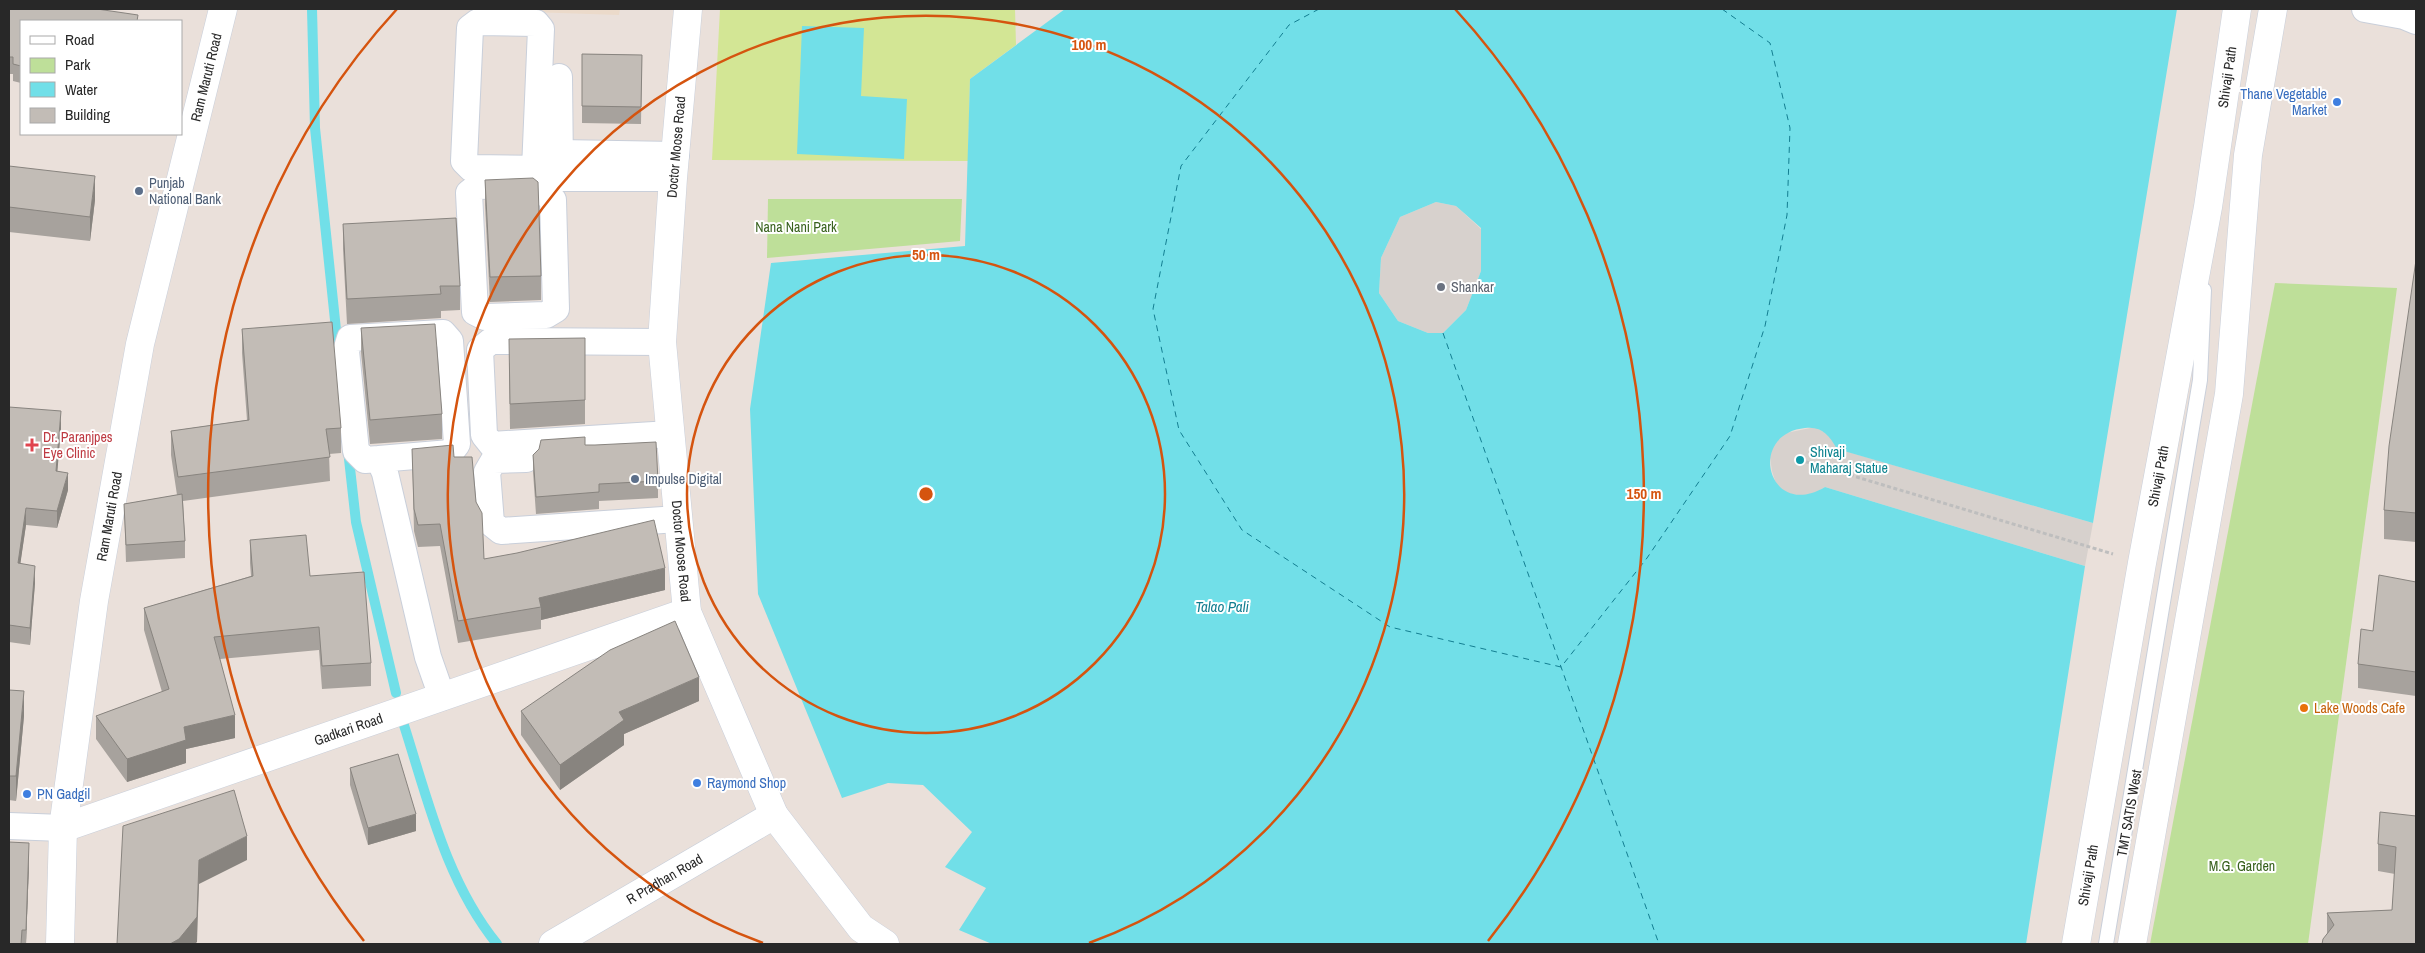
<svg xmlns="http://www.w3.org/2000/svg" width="2425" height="953" viewBox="0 0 2425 953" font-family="'Archivo Narrow',sans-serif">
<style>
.education{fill:#ebdaca}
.green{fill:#bedf99}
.pitch{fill:#d3e695}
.plaza{fill:#d7d1cd}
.water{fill:#71dfe8;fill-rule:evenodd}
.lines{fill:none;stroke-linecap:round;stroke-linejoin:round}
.stream{stroke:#71dfe8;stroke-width:10}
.ferry{stroke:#137e91;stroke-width:1;stroke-dasharray:6 5;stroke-linecap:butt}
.service-casing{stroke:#c9cfda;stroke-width:16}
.minor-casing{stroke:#c9cfda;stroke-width:28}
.tertiary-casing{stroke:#c9cfda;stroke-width:29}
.secondary-casing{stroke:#c9cfda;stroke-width:29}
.path{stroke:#bebebe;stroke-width:3;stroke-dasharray:4 2.5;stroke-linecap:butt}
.service{stroke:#fff;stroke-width:14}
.minor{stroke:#fff;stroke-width:26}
.tertiary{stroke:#fff;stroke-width:28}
.secondary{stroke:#fff;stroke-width:28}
.wall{fill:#a7a29d}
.shaded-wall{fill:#88847f}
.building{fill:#c2bcb6;stroke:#88847f}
.ring{fill:none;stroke:#d5540f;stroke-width:2.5}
.shop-dot{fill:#3f7fe0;stroke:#fff;stroke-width:2}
.service-dot{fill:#5c6f8a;stroke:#fff;stroke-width:2}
.worship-dot{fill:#6b7280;stroke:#fff;stroke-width:2}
.health-dot{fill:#e0444e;stroke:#fff;stroke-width:2}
.culture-dot{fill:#0f9aa8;stroke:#fff;stroke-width:2}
.food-dot{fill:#e8710a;stroke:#fff;stroke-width:2}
.labels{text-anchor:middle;stroke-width:4;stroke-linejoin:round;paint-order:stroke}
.street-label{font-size:14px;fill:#282828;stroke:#fff}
.shop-label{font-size:14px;fill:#366cbe;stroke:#fff;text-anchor:start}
.service-label{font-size:14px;fill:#4e5e75;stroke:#fff;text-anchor:start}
.park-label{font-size:14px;fill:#38611d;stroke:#fff}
.worship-label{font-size:14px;fill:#5b616d;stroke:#fff;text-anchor:start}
.health-label{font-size:14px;fill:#be3a42;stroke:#fff;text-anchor:start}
.culture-label{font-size:14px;fill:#0d838f;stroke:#fff;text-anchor:start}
.food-label{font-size:14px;fill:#c56008;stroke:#fff;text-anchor:start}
.water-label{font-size:15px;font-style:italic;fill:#137e91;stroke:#fff}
.centre{fill:#d5540f;stroke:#fff;stroke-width:2.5}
.ring-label{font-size:15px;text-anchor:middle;font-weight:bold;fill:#d5540f;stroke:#fff;stroke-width:4;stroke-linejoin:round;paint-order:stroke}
</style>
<rect width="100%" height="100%" fill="#eae0da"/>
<polygon class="education" points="443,9 620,9 619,15"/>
<g class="green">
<polygon points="768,199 962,199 960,241 767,258"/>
<polygon points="2275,283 2397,288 2308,944 2150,944"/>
</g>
<polygon class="pitch" points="720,9 1015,9 1016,45 970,79 968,161 712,160"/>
<g class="plaza">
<polygon points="1436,202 1456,206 1481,229 1481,271 1466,310 1443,333 1428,333 1398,321 1379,293 1381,258 1400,217"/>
<polygon points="1815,427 1829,435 1838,449 2093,523 2085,566 1825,487 1815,493 1803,496 1785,493 1776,484 1772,471 1770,457 1773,444 1786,433"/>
</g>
<g class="water">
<path d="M1065 9H2177L2093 523 1837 449C1829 435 1822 426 1805 428 1746 434 1768 521 1825 487L2085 566 2026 944H992L959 930 986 888 945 867 972 832 923 785 888 783 842 798 758 594 750 409 771 263 965 246 970 79ZM1436 202 1456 206 1481 228V271L1466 310 1443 333H1428L1398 321 1379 293 1381 258 1400 217Z"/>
<polygon points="802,26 864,28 861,96 907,99 904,159 797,154"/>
</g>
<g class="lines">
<g class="stream">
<polyline points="312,9 315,128 338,349"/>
<polyline points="348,450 356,522 396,693"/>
<path d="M402 719C427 796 445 880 497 944"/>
</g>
<g class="ferry">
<polyline points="1319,9 1289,25 1181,166 1153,309 1179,430 1242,530 1390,627 1561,667 1647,558 1730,436 1765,326 1787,215 1790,128 1770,43 1722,9"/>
<polyline points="1443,333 1659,944"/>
</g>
<defs>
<polyline id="service" points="2106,944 2200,380 2204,290"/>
<g id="minor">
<polyline points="2365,9 2404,16 2416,21"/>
<polyline points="559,77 560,170"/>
<polyline points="559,153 676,155"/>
<polyline points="535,169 541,29 536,23 478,22 470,28 464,161 471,168 549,169 562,178 673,178"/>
<polyline points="513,185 478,186 469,193 475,312 485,317 546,315 556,309 553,200 535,184"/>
<polyline points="662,342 491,341 480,350 484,435 492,445 670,434"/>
<polyline points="379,459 450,453 457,444 450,341 443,333 350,338 346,351 356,451 365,460 379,459 385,473 428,657 442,697"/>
<polyline points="526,459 494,460 487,472 491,523 501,531 678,519"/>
<polyline points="9,826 63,828"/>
</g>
<g id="tertiary">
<path id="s1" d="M63 828 687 612"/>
<path id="s2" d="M60 944 63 828 94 601 140 344 223 9"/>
<path id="s3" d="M553 944 774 815"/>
</g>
<g id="secondary">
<path id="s4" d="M688 9 673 178 662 342 687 612 774 815 861 928 885 944"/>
<path id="s5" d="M2076 944 2142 563 2208 207 2237 9"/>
<polyline points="2132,944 2229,394 2248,155 2273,9"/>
</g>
</defs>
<use href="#service" class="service-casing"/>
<use href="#minor" class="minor-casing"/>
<use href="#tertiary" class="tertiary-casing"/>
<use href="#secondary" class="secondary-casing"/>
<polyline class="path" points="1800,460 2113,554"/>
<use href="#service" class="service"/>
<use href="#minor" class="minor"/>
<use href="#tertiary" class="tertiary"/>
<use href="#secondary" class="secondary"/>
</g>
<g class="wall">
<polygon points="9,9 138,21 21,21 21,83 13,81 13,74 9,74"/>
<polygon points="582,54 642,55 641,124 582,123"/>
<polygon points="9,166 95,200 90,241 9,232"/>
<polygon points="485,180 541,276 541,300 490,302 485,205"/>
<polygon points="343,224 460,286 460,310 441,311 441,318 347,324 343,249"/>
<polygon points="2416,260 2416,542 2384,539 2384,510"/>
<polygon points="361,328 442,414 442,439 370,444 361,352"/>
<polygon points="242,329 341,428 341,453 329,454 330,481 183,501 185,541 185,558 126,562 124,504 177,495 171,455 171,431 247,420 242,353"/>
<polygon points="585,338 585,424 510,429 509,363"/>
<polygon points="9,407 61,428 57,471 68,490 57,528 26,525 20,564 35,583 30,645 9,642"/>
<polygon points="585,445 658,481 658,498 599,501 599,509 536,514 533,472 533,455"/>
<polygon points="412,449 454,457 476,502 484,559 665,590 541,620 541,629 458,643 440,546 418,547 414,531"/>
<polygon points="250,540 310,576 371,663 371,686 322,689 319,650 220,659 235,738 186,749 186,763 127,782 96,739 96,716 162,692 144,630 144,608 251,576 250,563"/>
<polygon points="2416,582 2416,696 2358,688 2358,664 2373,631"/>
<polygon points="9,690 24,716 16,801 9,800"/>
<polygon points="699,701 624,734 624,745 560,790 521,735 521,711"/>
<polygon points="350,768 416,831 368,845 350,785"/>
<polygon points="2416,816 2416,944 2327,934 2327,913 2392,910 2395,874 2378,871 2378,844"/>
<polygon points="29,864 26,944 9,944"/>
</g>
<g class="shaded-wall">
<polygon points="95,176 95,200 90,241 90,217"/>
<polygon points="61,411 61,428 56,488 56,471"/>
<polygon points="68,473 68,490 57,528 57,511"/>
<polygon points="26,508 26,525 18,580 18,563"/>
<polygon points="35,566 35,583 30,645 30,628"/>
<polygon points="665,568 665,590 541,620 541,607 539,598"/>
<polygon points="699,677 699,701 624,734 624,745 560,790 560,765 619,712"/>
<polygon points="24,691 24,716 16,801 16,776"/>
<polygon points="235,715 235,738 186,749 186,763 127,782 127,759 184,727"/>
<polygon points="416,814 416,831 368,845 368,828"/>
<polygon points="247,836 247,860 199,884 197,942 195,944 170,944 199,860"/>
<polygon points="29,843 29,864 26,944 26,930"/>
</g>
<g class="building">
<polygon points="9,9 97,9 138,15 137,21 21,21 21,66 13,64 13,57 9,57"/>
<polygon points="582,54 642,55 641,107 582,106"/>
<polygon points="9,166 95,176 90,217 9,207"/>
<polygon points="533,178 538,182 541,276 490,277 485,180"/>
<polygon points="456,218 460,286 440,286 441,294 347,299 343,224"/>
<polygon points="2416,260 2416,513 2384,510 2389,446"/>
<polygon points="332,322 341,428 326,429 330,457 178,477 171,431 249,420 242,329"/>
<polygon points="435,324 442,414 370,420 361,328"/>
<polygon points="585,338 585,400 510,404 509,339"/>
<polygon points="9,407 61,411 56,471 68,473 57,511 26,508 18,563 35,566 30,628 9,625"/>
<polygon points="585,437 585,445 595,445 656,442 658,481 599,484 599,492 536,497 533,455 539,449 541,440"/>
<polygon points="453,445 454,457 472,457 476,502 482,513 484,559 517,553 654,520 665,568 539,598 541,607 458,621 440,524 418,525 414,509 412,449"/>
<polygon points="182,494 185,541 126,545 124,504"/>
<polygon points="306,535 310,576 364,572 371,663 322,666 319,627 214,637 235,715 184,727 186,740 127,759 96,716 169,689 144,608 253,576 250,540"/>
<polygon points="2379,575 2416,582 2416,672 2358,664 2361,629 2373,631"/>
<polygon points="675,621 699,677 619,712 624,720 560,765 521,711 610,650"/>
<polygon points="9,690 24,691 16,776 9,776"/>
<polygon points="398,754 416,814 368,828 350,768"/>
<polygon points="234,790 247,836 199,860 197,917 179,939 170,944 117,944 123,826"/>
<polygon points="2380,812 2416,816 2416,944 2322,944 2323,939 2334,925 2327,913 2392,910 2396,847 2378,844"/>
<polygon points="9,842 29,843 26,930 22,930 21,944 9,944"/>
</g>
<g class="ring">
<circle cx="926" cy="494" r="239"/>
<path d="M763 943A478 478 0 1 1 1089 943"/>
<path d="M364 941A718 718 0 0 1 397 9M1455 9A718 718 0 0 1 1488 941"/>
</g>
<g class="shop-dot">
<circle cx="2337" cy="102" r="5"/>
<circle cx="697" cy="783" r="5"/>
<circle cx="27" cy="794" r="5"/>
</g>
<g class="service-dot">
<circle cx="139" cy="191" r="5"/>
<circle cx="635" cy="479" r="5"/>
</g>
<circle class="worship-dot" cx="1441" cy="287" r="5"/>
<path class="health-dot" d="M29.5 437.5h5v5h5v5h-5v5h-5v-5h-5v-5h5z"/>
<circle class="culture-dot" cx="1800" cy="460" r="5"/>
<circle class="food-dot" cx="2304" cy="708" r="5"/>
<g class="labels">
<g class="street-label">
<text dy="5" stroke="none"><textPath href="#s2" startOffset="881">Ram Maruti Road</textPath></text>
<text dy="5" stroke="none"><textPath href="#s5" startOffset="880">Shivaji Path</textPath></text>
<text transform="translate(676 147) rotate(-85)" y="5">Doctor Moose Road</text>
<text dy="5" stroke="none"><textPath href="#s5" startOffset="475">Shivaji Path</textPath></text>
<text dy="5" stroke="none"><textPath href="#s2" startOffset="431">Ram Maruti Road</textPath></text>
<text dy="5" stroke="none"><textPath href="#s4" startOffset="544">Doctor Moose Road</textPath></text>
<text dy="5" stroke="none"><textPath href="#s1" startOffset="302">Gadkari Road</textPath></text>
<text transform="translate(2129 813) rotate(-80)" y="5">TMT SATIS West</text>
<text dy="5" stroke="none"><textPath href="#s5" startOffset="70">Shivaji Path</textPath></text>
<text dy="5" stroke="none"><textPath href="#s3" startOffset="129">R Pradhan Road</textPath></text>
</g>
<g class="shop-label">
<text x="2327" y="99" text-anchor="end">Thane Vegetable<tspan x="2327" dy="16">Market</tspan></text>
<text x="707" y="788">Raymond Shop</text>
<text x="37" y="799">PN Gadgil</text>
</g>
<g class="service-label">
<text x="149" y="188">Punjab<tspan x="149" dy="16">National Bank</tspan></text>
<text x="645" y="484">Impulse Digital</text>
</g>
<g class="park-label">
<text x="796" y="232">Nana Nani Park</text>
<text x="2242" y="871">M.G. Garden</text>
</g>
<g class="worship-label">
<text x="1451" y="292">Shankar</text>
</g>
<g class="health-label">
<text x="43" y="442">Dr. Paranjpes<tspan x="43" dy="16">Eye Clinic</tspan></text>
</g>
<g class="culture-label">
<text x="1810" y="457">Shivaji<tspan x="1810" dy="16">Maharaj Statue</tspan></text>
</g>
<g class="food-label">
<text x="2314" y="713">Lake Woods Cafe</text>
</g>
<g class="water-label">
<text x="1222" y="612">Talao Pali</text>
</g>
</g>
<circle cx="926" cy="494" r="8" class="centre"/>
<g class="ring-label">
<text x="1089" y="50">100 m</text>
<text x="926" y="260">50 m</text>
<text x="1644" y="499">150 m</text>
</g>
<rect width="2425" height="953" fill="none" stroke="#282828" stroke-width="20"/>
<rect x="20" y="20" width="162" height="115" fill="#ffffff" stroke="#a9a9a9"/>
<rect x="30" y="36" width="25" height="8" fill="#ffffff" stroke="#a9a9a9"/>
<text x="65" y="45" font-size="15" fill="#282828">Road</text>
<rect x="30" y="58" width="25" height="15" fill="#bedf99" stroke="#a9a9a9"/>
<text x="65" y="70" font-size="15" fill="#282828">Park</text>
<rect x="30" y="82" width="25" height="15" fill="#71dfe8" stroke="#a9a9a9"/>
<text x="65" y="95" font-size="15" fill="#282828">Water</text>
<rect x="30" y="108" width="25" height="15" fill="#c2bcb6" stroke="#a9a9a9"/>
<text x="65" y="120" font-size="15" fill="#282828">Building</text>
</svg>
